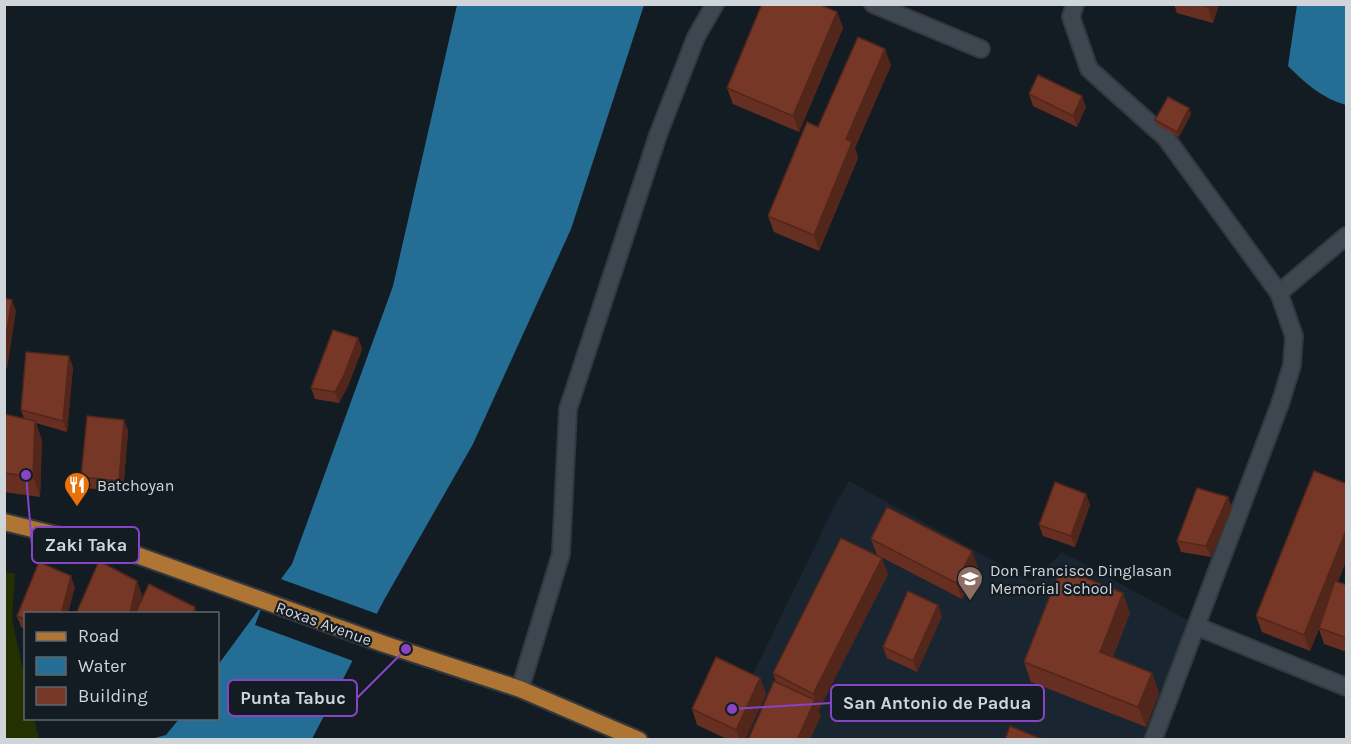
<svg xmlns="http://www.w3.org/2000/svg" width="1351" height="744" viewBox="0 0 1351 744" font-family="Karla,sans-serif">
<style>
.built{fill:#192530}
.green{fill:#233100}
.water{fill:#246d95}
.pier{fill:#141c23}
.lines{fill:none;stroke-linecap:round;stroke-linejoin:round}
.minor-casing{stroke:#33383d;stroke-width:20}
.primary-casing{stroke:#33383d;stroke-width:20}
.minor{stroke:#3e474f;stroke-width:16}
.primary{stroke:#ae7535;stroke-width:16}
.wall{fill:#662f21}
.shaded-wall{fill:#53261b}
.building{fill:#773726;stroke:#53261b;stroke-width:1.5}
.labels{text-anchor:middle;stroke-width:4.5;stroke-linejoin:round;paint-order:stroke}
.poi-label{font-size:16px;fill:#d0d5da;stroke:#141c23;text-anchor:start}
.street-label{font-size:16px;fill:#d0d5da;stroke:#141c23}
.leader{fill:none;stroke:#8845c3;stroke-width:2}
.callout-dot{fill:#8845c3;stroke:#141c23;stroke-width:2}
.callout{fill:#141c23;stroke:#8845c3;stroke-width:2}
.callout-label{font-size:18px;text-anchor:middle;font-weight:bold;fill:#d0d5da}
</style>
<rect width="100%" height="100%" fill="#141c23"/>
<polygon class="built" points="849,481 1032,582 1062,552 1189,621 1142,739 721,740 836,503"/>
<polygon class="green" points="5,572 15,574 12,619 25,679 26,718 34,719 39,739 5,739"/>
<g class="water">
<polygon points="457,5 644,5 571,229 473,444 384,600 312,739 147,740 166,735 179,719 218,718 218,665 292,564 393,286"/>
<path d="M1297 5H1346V105C1323 99 1305 83 1288 66Z"/>
</g>
<polygon class="pier" points="278,578 380,615 356,662 255,625 267,593"/>
<g class="lines">
<defs>
<g id="minor">
<polyline points="873,4 981,49"/>
<polyline points="1075,4 1071,17 1089,69 1166,138 1279,293 1294,336 1292,365 1280,404 1153,740"/>
<polyline points="1279,293 1346,236"/>
<polyline points="1198,627 1346,687"/>
<polyline points="520,689 561,554 568,409 658,135 696,37 715,4"/>
</g>
<polyline id="primary" points="4,522 134,554 384,644 520,689 639,740"/>
</defs>
<use href="#minor" class="minor-casing"/>
<use href="#primary" class="primary-casing"/>
<use href="#minor" class="minor"/>
<use href="#primary" class="primary"/>
</g>
<g class="wall">
<polygon points="1174,4 1219,4 1213,23 1177,13"/>
<polygon points="837,12 843,28 799,132 733,104 727,88"/>
<polygon points="891,65 855,148 858,158 819,251 774,232 768,216 818,127"/>
<polygon points="1029,94 1086,107 1077,127 1033,106"/>
<polygon points="1191,114 1179,137 1157,125 1155,120"/>
<polygon points="358,338 362,349 348,386 339,403 315,399 311,388"/>
<polygon points="73,367 67,432 36,423 42,441 40,497 4,492 4,414 24,418 21,410"/>
<polygon points="124,420 128,431 123,492 85,488 81,477"/>
<polygon points="1347,484 1347,559 1337,582 1347,585 1347,652 1324,644 1319,629 1310,651 1262,632 1256,616"/>
<polygon points="1086,494 1090,505 1075,547 1043,536 1039,525"/>
<polygon points="1228,497 1232,508 1211,557 1181,552 1177,541"/>
<polygon points="871,539 978,567 962,599 877,555"/>
<polygon points="888,574 818,710 821,716 776,682 773,673"/>
<polygon points="75,587 26,614 26,629 21,627 17,616"/>
<polygon points="1130,613 1113,657 1152,673 1159,693 1146,727 1031,682 1024,662"/>
<polygon points="942,616 917,672 887,658 883,647"/>
<polygon points="760,678 766,694 745,740 729,740 697,725 692,709"/>
</g>
<g class="shaded-wall">
<polygon points="1209,4 1219,4 1213,23 1208,7"/>
<polygon points="837,12 843,28 799,132 793,116"/>
<polygon points="885,49 891,65 855,148 858,158 819,251 814,235 846,139"/>
<polygon points="1082,96 1086,107 1077,127 1073,116"/>
<polygon points="1189,108 1191,114 1179,137 1177,132"/>
<polygon points="12,300 16,311 7,369 4,361 4,348"/>
<polygon points="358,338 362,349 348,386 339,403 335,392"/>
<polygon points="69,356 73,367 67,432 63,421"/>
<polygon points="124,420 128,431 123,492 119,481"/>
<polygon points="35,421 42,441 40,497 33,477"/>
<polygon points="1086,494 1090,505 1075,547 1071,536"/>
<polygon points="1228,497 1232,508 1211,557 1206,546"/>
<polygon points="1347,528 1347,559 1310,651 1304,635"/>
<polygon points="972,551 978,567 962,599 956,583"/>
<polygon points="882,558 888,574 819,710 813,694"/>
<polygon points="71,576 75,587 68,614 61,614"/>
<polygon points="137,581 143,597 139,614 130,614"/>
<polygon points="1123,593 1130,613 1107,672 1100,652"/>
<polygon points="938,605 942,616 917,672 913,661"/>
<polygon points="195,607 197,614 193,614"/>
<polygon points="1152,673 1159,693 1146,727 1138,707"/>
<polygon points="760,678 766,694 745,740 740,740 736,730"/>
<polygon points="815,700 821,716 810,740 797,740"/>
</g>
<g class="building">
<polygon points="762,4 818,4 837,12 793,116 727,88"/>
<polygon points="1198,4 1209,4 1208,7"/>
<polygon points="858,37 885,49 846,139 852,142 814,235 768,216 807,122 818,127"/>
<polygon points="1038,75 1082,96 1073,116 1029,94"/>
<polygon points="1168,97 1189,108 1177,132 1155,120"/>
<polygon points="4,298 12,300 4,348"/>
<polygon points="333,330 358,338 344,375 335,392 311,388"/>
<polygon points="26,352 69,356 63,421 21,410"/>
<polygon points="4,414 35,421 33,477 4,473"/>
<polygon points="87,416 124,420 119,481 81,477"/>
<polygon points="1314,471 1347,484 1347,528 1304,635 1256,616"/>
<polygon points="1055,482 1086,494 1071,536 1039,525"/>
<polygon points="1197,488 1228,497 1206,546 1177,541"/>
<polygon points="887,507 972,551 956,583 871,539"/>
<polygon points="841,538 882,558 813,694 773,673"/>
<polygon points="99,561 137,581 130,614 76,614"/>
<polygon points="39,562 71,576 61,614 26,614 26,620 17,616"/>
<polygon points="1061,568 1123,593 1100,652 1152,673 1138,707 1024,662"/>
<polygon points="1335,581 1347,585 1347,638 1319,628"/>
<polygon points="149,584 195,607 193,614 135,614"/>
<polygon points="908,591 938,605 913,661 883,647"/>
<polygon points="716,657 760,678 736,730 692,709"/>
<polygon points="774,681 815,700 797,740 748,740"/>
<polygon points="1010,726 1044,740 1005,740"/>
</g>
<defs>
<symbol id="restaurant-pin" viewBox="-11 -11 22 30"><path d="M0 17L-7.5 6A9.5 9.5 0 1 1 7.5 6Z" fill="#e8710a" stroke="#141c23"/><path d="M-5-6h1v4h1v-4h1v4h1v-4h1v5L-1.5 .5V6h-2V.5L-5-1ZM5-6V6H3V1.5H1.5Q1.5-4 5-6Z" fill="#fff"/></symbol>
<symbol id="school-pin" viewBox="-11 -11 22 30"><path d="M0 17L-7.5 6A9.5 9.5 0 1 1 7.5 6Z" fill="#8d6e63" stroke="#141c23"/><path d="M0-5L7-2L0 1L-7-2ZM-4 1L0 2.5L4 1V4Q0 6-4 4Z" fill="#fff"/></symbol>
</defs>
<g fill-rule="evenodd">
<use href="#restaurant-pin" x="62" y="470" width="30" height="40"/>
<use href="#school-pin" x="955" y="564" width="30" height="40"/>
</g>
<g class="labels">
<g class="poi-label">
<text x="97" y="491">Batchoyan</text>
<text x="990" y="576">Don Francisco Dinglasan<tspan x="990" dy="18">Memorial School</tspan></text>
</g>
<g class="street-label">
<text transform="translate(324 623) rotate(20)" y="6">Roxas Avenue</text>
</g>
</g>
<path class="leader" d="M26 475L32 545M406 649L357 698M732 709L831 703"/>
<g class="callout-dot">
<circle cx="26" cy="475" r="6"/>
<circle cx="406" cy="649" r="6"/>
<circle cx="732" cy="709" r="6"/>
</g>
<g class="callout">
<rect x="32" y="527" width="107" height="36" rx="6"/>
<rect x="228" y="680" width="129" height="36" rx="6"/>
<rect x="831" y="685" width="213" height="36" rx="6"/>
</g>
<g class="callout-label">
<text x="86" y="551">Zaki Taka</text>
<text x="293" y="704">Punta Tabuc</text>
<text x="937" y="709">San Antonio de Padua</text>
</g>
<rect width="1351" height="744" fill="none" stroke="#d0d5da" stroke-width="12"/>
<rect x="24" y="612" width="195" height="108" fill="#141c23" stroke="#5f666c" stroke-width="1.5"/>
<rect x="36" y="632" width="30" height="9" fill="#ae7535" stroke="#5f666c" stroke-width="1.5"/>
<text x="78" y="642" font-size="18" fill="#d0d5da">Road</text>
<rect x="36" y="657" width="30" height="18" fill="#246d95" stroke="#5f666c" stroke-width="1.5"/>
<text x="78" y="672" font-size="18" fill="#d0d5da">Water</text>
<rect x="36" y="687" width="30" height="18" fill="#773726" stroke="#5f666c" stroke-width="1.5"/>
<text x="78" y="702" font-size="18" fill="#d0d5da">Building</text>
</svg>
